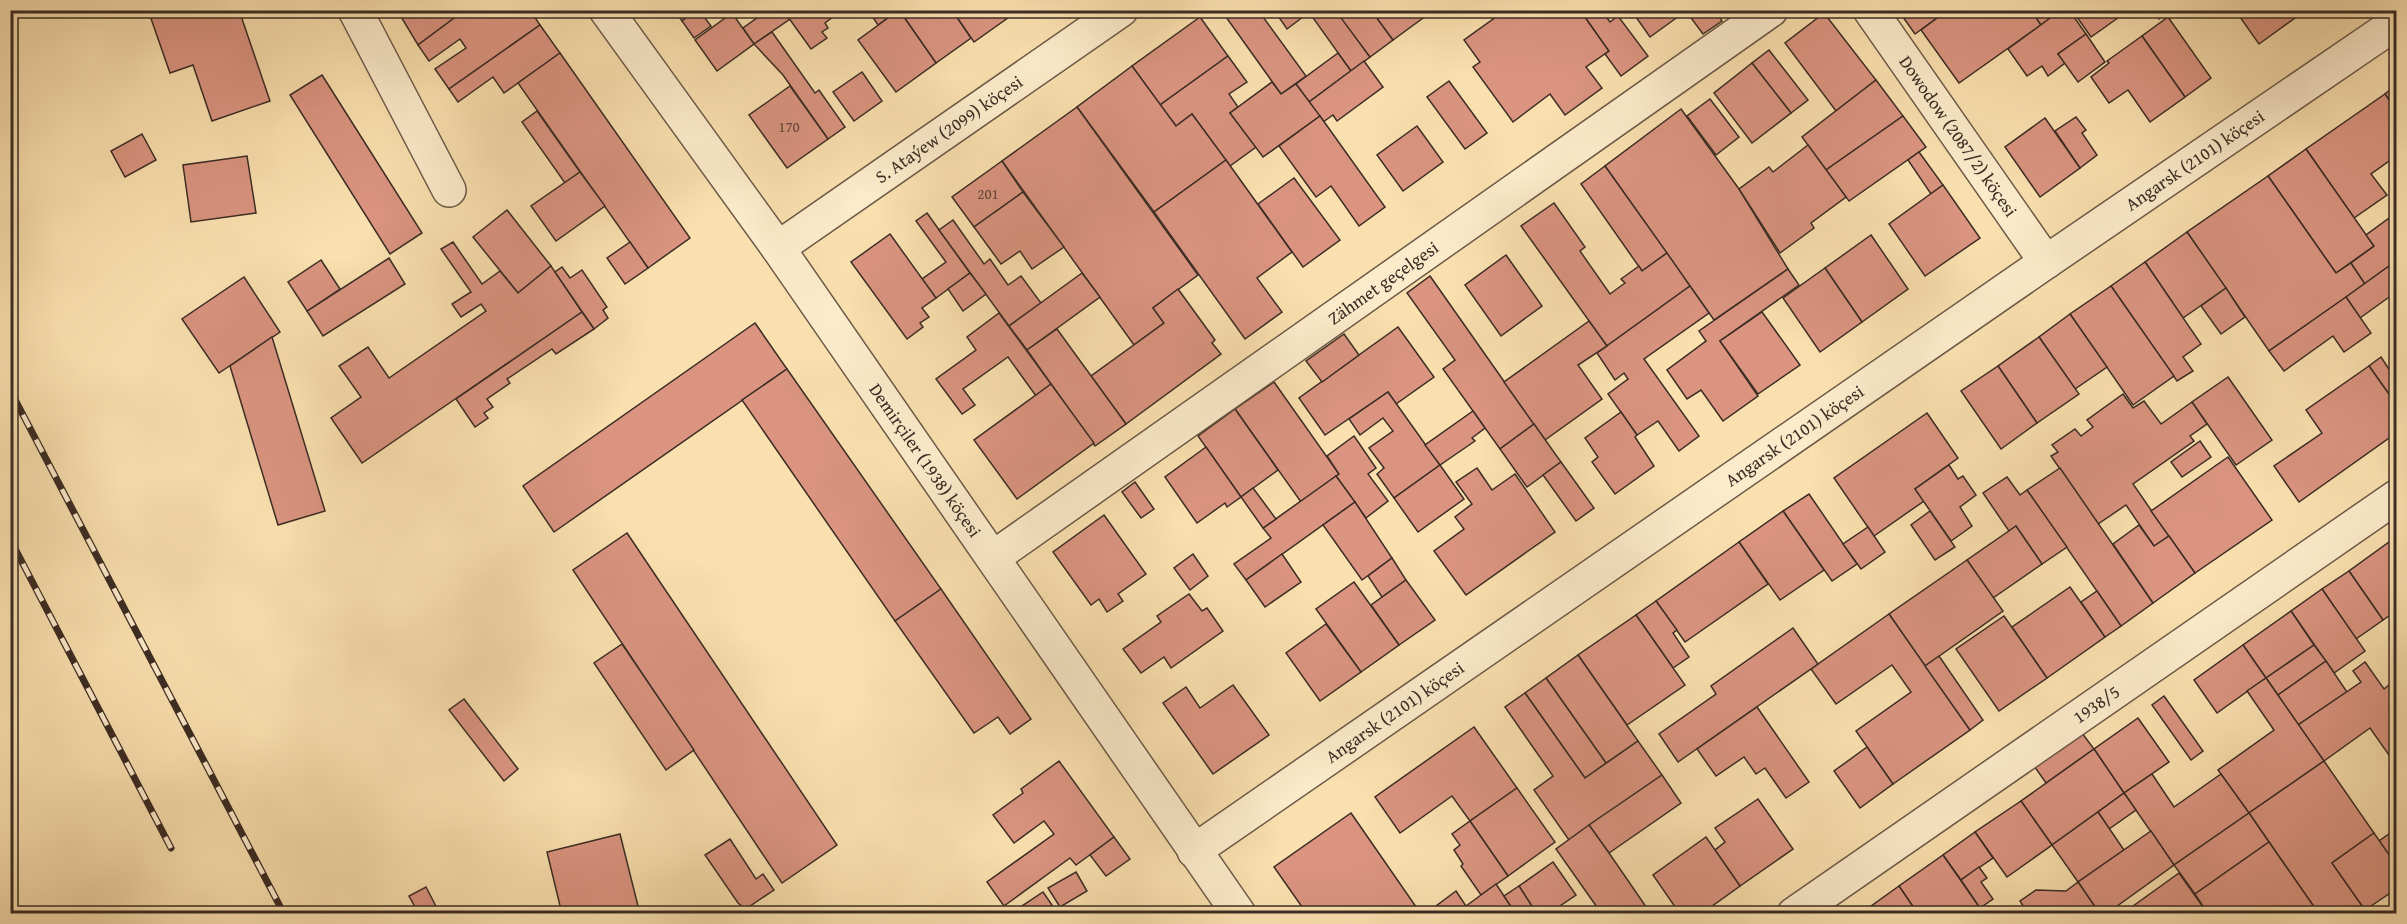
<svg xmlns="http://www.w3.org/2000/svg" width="2407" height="924" viewBox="0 0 2407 924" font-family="'Gentium Book Plus',serif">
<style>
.building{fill:#da9480;stroke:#3b2c24;stroke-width:1.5}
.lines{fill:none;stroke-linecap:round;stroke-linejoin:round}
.minor-casing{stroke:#6b5947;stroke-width:36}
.minor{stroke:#fcebcb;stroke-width:33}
.rail-casing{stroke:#3b2c24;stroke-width:7}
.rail{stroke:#fcebcb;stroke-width:4.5;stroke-dasharray:14;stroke-linecap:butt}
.labels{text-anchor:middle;stroke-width:4.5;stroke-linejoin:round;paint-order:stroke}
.number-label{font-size:15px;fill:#63463b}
.street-label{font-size:18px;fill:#3b2c24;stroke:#fcebcb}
</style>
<rect width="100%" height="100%" fill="#fae0af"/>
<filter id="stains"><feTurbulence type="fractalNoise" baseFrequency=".00333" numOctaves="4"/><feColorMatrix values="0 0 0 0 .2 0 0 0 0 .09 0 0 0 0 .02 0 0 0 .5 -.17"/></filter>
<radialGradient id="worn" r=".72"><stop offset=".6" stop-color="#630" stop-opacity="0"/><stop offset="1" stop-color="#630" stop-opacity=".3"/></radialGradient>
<g class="building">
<polygon points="148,10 239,10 270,101 212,121 193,65 170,73"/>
<polygon points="397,10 465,10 418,45"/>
<polygon points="465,10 530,10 540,25 449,89 435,69 466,48 460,39 429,61 418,45"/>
<polygon points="674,10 696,10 682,21"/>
<polygon points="696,10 699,10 711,26 694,38 682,21"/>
<polygon points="768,10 783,10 790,19 754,44 743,28"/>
<polygon points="783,10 842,10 825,23 828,28 822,32 827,38 811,49"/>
<polygon points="868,10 898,10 878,25"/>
<polygon points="899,10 952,10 971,38 936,63"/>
<polygon points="899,10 936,63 896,92 858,40"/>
<polygon points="952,10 1009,10 1012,15 974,42"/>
<polygon points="1221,10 1258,10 1306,76 1281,94"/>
<polygon points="1274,10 1312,10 1287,29"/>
<polygon points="1317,10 1336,10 1370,57 1351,71 1311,15"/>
<polygon points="1351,10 1371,10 1393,40 1370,57 1341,18"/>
<polygon points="1371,10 1434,10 1393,40"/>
<polygon points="1497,10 1580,10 1609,51 1586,67 1602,88 1565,115 1550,94 1513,122 1473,67 1480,62 1464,40 1500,14"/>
<polygon points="1580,10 1601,10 1610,22 1618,16 1648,56 1621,76 1605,54 1609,51"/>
<polygon points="1631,10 1715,10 1722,21 1703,34 1686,11 1650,37"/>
<polygon points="1898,10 1948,10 1915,34"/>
<polygon points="1948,10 2031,10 2041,25 1959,83 1921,30"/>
<polygon points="2031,10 2061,10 2041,25"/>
<polygon points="2061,10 2069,10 2086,34 2058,54 2065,63 2048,76 2042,66 2027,76 2008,49"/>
<polygon points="2072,10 2129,10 2091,37"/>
<polygon points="2153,10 2172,10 2159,19"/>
<polygon points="2235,10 2306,10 2259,44"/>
<polygon points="732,13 754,44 717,71 695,40"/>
<polygon points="1824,13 1876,80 1836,111 1785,43"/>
<polygon points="1200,17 1228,56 1160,105 1132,66"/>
<polygon points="2168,17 2211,78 2185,97 2142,36"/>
<polygon points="540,25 560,53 504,93 493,77 458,102 449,89"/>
<polygon points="772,32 815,93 819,90 845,127 828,139 783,75 754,44"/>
<polygon points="2086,34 2105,62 2078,82 2058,54"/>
<polygon points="2142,36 2185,97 2150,122 2128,90 2109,103 2091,77 2109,63 2107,61"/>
<polygon points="1769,50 1808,100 1791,113 1752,63"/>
<polygon points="560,53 690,238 648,268 518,83"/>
<polygon points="1338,53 1351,71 1309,102 1296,84"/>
<polygon points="1228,56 1247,82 1229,94 1238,107 1230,113 1256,147 1230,166 1192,114 1176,126 1160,105"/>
<polygon points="1364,61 1383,87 1337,121 1333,115 1323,122 1309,102"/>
<polygon points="1752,63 1791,113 1752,143 1714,93"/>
<polygon points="1132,66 1176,126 1192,114 1226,160 1154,212 1077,107"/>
<polygon points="862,72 882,101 854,121 833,92"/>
<polygon points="322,75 422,233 390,254 290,95"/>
<polygon points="1876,80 1903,116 1826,170 1802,137"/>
<polygon points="1449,81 1487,133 1465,149 1427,97"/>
<polygon points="1272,82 1281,94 1296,84 1320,116 1263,157 1230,113"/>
<polygon points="2396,85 2396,110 2385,94"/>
<polygon points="790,86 828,139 787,168 749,115"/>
<polygon points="2385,94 2396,110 2396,156 2371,174 2387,195 2354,218 2306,149"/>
<polygon points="1710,99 1739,137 1716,155 1687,116"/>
<polygon points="1077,107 1198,275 1153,308 1164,323 1134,345 1002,161"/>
<polygon points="1681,109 1739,189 1788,269 1714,320 1605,166"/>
<polygon points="537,111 580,172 565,183 522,122"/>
<polygon points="1320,116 1385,207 1359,226 1331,186 1316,197 1279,146"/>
<polygon points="1903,116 1926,147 1849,201 1826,170"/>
<polygon points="2076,117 2086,130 2082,133 2097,155 2080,168 2055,131"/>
<polygon points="2045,118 2080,168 2040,197 2005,147"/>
<polygon points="1417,126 1443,162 1403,191 1377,155"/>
<polygon points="142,134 156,160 125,177 111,151"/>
<polygon points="1808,145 1846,197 1811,223 1814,228 1780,253 1739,189 1769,167 1773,172"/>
<polygon points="2306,149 2374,246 2336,273 2268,176"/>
<polygon points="1919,152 1943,185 1931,194 1908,160"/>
<polygon points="247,156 256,213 191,222 183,165"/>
<polygon points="1226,160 1292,252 1257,278 1282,312 1245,339 1154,212"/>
<polygon points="1002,161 1023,192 974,227 952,197"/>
<polygon points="1605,166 1667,253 1642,271 1581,184"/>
<polygon points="580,172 605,206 556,241 531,206"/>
<polygon points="2268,176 2336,273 2351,263 2365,284 2269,351 2187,232"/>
<polygon points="1294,178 1340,240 1303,267 1258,204"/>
<polygon points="1943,185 1980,238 1925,276 1889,224"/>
<polygon points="1023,192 1064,247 1032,269 1020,251 1001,264 974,227"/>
<polygon points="1554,203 1585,247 1580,251 1610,294 1625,283 1621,279 1639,266 1642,271 1667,253 1690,286 1607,346 1521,226"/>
<polygon points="507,210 551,266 518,293 473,237"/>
<polygon points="927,213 970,273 936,298 922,279 946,262 916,221"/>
<polygon points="2396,213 2396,261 2365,284 2351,263 2374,246 2366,235"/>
<polygon points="953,220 984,264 990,259 1008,285 1021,276 1041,303 1009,326 939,230"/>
<polygon points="2187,232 2226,288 2183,318 2145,262"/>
<polygon points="890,234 936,298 922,308 929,317 920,323 923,327 907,339 851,262"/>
<polygon points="1871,235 1908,289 1862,322 1825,268"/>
<polygon points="453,242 482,284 500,271 518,293 551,266 582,312 362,463 331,418 361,397 339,366 368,347 389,378 486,311 481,304 461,317 452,304 471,292 441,249"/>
<polygon points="630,242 648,268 625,284 607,258"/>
<polygon points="1506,255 1542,306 1501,336 1465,285"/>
<polygon points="389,258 405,284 323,336 307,311"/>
<polygon points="321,260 340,289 307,311 288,282"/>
<polygon points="2396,261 2396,301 2392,295 2360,318 2346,297"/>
<polygon points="2145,262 2201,344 2183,357 2193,371 2177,381 2111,286"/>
<polygon points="562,267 570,278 582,270 607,307 603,310 608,318 594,329 555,272"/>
<polygon points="1825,268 1862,322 1820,352 1783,298"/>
<polygon points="1788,269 1799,285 1720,341 1758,396 1723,421 1701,390 1687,399 1667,370 1706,341 1699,331"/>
<polygon points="970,273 986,294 963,311 948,289"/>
<polygon points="1082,273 1100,297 1027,350 1009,326"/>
<polygon points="1430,276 1534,424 1500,449 1443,369 1455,360 1407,293"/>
<polygon points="244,277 280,332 219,373 182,319"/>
<polygon points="1690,286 1709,313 1644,359 1699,436 1679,451 1658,421 1637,435 1608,394 1628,379 1624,373 1615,380 1597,353"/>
<polygon points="2111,286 2174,376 2133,405 2070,314"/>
<polygon points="2226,288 2245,317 2221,334 2201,306"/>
<polygon points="1178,289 1215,340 1212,343 1221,354 1126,424 1091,376 1164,323 1153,308"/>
<polygon points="2346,297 2371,333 2344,352 2333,336 2284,371 2269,351"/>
<polygon points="582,312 594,329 556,354 552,349 507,379 510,383 487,399 493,407 484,413 488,418 475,427 456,399"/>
<polygon points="1762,312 1800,365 1758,394 1720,341"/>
<polygon points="999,313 1051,384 1036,396 1008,357 963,389 975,405 962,414 936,379 976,350 967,337"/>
<polygon points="2070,314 2107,367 2075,389 2039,337"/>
<polygon points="1589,321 1607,346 1578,365 1602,399 1545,440 1504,382"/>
<polygon points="755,323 787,369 554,532 523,486"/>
<polygon points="1398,327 1434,377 1396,404 1388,392 1325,435 1299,398"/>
<polygon points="1057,329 1126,424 1095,446 1027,350"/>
<polygon points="1344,334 1359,355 1322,382 1306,361"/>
<polygon points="272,337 325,511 278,525 230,366"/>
<polygon points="2039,337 2079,394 2037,423 1998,366"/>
<polygon points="2381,357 2396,380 2396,404 2369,366"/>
<polygon points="1998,366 2037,423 2001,449 1961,391"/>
<polygon points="2369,366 2396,404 2396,433 2299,502 2274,466 2322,433 2306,410"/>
<polygon points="787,369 941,589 895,621 742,400"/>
<polygon points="2228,377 2272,440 2236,465 2192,402"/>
<polygon points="1274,382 1339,474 1301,502 1235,409"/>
<polygon points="1051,384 1094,443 1017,499 974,440"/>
<polygon points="1388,392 1440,465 1394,498 1377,474 1384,468 1369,448 1393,431 1383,418 1360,435 1349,419"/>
<polygon points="2123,394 2133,408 2144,401 2161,424 2192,402 2207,424 2190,436 2194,441 2133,484 2169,536 2154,546 2126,505 2098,524 2051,456 2058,452 2052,445 2075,429 2081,436 2093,427 2087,420"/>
<polygon points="1235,409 1278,470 1241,497 1198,436"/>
<polygon points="1473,411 1485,428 1472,438 1475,441 1440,465 1425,445"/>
<polygon points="1621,412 1637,435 1635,437 1654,466 1615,494 1592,462 1598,457 1585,438"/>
<polygon points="1927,413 1958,458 1915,489 1924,501 1874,536 1834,478"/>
<polygon points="1534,424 1561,462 1527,487 1500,449"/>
<polygon points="1354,436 1376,468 1368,474 1388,501 1366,518 1336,476 1339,474 1327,456"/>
<polygon points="2200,441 2211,457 2182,477 2171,462"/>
<polygon points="1206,447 1241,497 1227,507 1225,503 1197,523 1165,477"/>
<polygon points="2228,457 2272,520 2195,573 2151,511"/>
<polygon points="1561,462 1594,508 1576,521 1543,475"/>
<polygon points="1440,465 1464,499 1418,532 1394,498"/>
<polygon points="1949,465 1958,479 1963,476 1976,495 1960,507 1972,526 1951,541 1915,489"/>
<polygon points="1477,468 1492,490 1515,474 1555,532 1466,595 1434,551 1464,529 1455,517 1472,504 1456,482"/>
<polygon points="2060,468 2153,603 2121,626 2027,490"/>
<polygon points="1336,476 1355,502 1246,580 1234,564 1271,538 1263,528"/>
<polygon points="2007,477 2020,495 2027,490 2067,547 2042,564 2016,526 2009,531 1983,493"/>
<polygon points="1135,482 1154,509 1141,518 1122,492"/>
<polygon points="1253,488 1276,519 1263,528 1241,497"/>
<polygon points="1809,494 1857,564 1832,581 1783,511"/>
<polygon points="1355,502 1392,558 1362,580 1323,525"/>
<polygon points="1783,511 1824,570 1780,600 1739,542"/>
<polygon points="1930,511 1955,547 1935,560 1911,525"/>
<polygon points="1104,515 1146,574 1118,594 1123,601 1107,612 1099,599 1091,605 1053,552"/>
<polygon points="2139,525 2154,546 2169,536 2195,573 2153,603 2113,544"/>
<polygon points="2016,526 2042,564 1993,598 1967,560"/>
<polygon points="1868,527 1885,552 1861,569 1843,544"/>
<polygon points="627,533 837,845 782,883 573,570"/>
<polygon points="2396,537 2396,611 2383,620 2349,571"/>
<polygon points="1739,542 1768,584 1685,642 1656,601"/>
<polygon points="1193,554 1208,576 1190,590 1174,568"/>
<polygon points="1282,554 1301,582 1265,607 1246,580"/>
<polygon points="1392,558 1406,580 1382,597 1368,576"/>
<polygon points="1967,560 2003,611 1925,666 1889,614"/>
<polygon points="2349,571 2383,620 2356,639 2322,589"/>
<polygon points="1406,580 1435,620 1399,645 1371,605"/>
<polygon points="1354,582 1399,645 1361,672 1316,609"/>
<polygon points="2070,587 2105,637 2047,678 2012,627"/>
<polygon points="941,589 1031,719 1010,734 998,717 974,733 895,621"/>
<polygon points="2322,589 2365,651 2334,673 2291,611"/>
<polygon points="2097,591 2121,626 2105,637 2081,602"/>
<polygon points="1189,594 1202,611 1207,608 1223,631 1171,668 1164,657 1141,673 1123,649 1161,622 1157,616"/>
<polygon points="1656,601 1677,630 1673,633 1689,657 1673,668 1636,615"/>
<polygon points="2291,611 2314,645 2266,678 2243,645"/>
<polygon points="1889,614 1970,730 1893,784 1856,731 1911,692 1892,665 1836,704 1811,669"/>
<polygon points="1636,615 1685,685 1627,725 1578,655"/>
<polygon points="2004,616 2047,678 1999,711 1956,649"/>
<polygon points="1326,624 1361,672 1320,701 1286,653"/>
<polygon points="1793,628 1818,664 1678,762 1659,734 1716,694 1711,686"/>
<polygon points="622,644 694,750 666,770 594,663"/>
<polygon points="2243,645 2266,678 2217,713 2194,680"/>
<polygon points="2314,645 2326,661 2278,695 2266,678"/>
<polygon points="1578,655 1638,741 1606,763 1546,678"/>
<polygon points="1939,656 1983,720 1970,730 1925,666"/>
<polygon points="2326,661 2347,692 2298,725 2278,695"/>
<polygon points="2365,662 2384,689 2389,685 2396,697 2396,765 2370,728 2324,761 2298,725 2361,682 2353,671"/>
<polygon points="1546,678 1606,763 1585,778 1525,693"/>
<polygon points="2266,678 2324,761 2249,813 2218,770 2274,730 2247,691"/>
<polygon points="2396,680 2396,697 2389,685"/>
<polygon points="1233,685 1269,735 1213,774 1163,703 1186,687 1200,708"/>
<polygon points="1525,693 1585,778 1638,741 1662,775 1569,840 1534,790 1553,776 1505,707"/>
<polygon points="2164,696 2203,751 2191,760 2152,705"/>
<polygon points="464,699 518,769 504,781 449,710"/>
<polygon points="1757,707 1809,782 1786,798 1765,768 1756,774 1744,757 1716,776 1697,749"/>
<polygon points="2138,718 2169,762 2124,793 2094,749"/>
<polygon points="1474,727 1517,788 1470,821 1452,796 1400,833 1375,797"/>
<polygon points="2079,729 2094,749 2046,783 2032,763"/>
<polygon points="1867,747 1893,784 1860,808 1834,771"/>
<polygon points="2094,749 2124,793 2052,845 2021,801"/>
<polygon points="1059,761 1114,837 1076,865 1070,858 1004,906 987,882 1054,834 1044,821 1014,843 993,815 1023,793 1021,789"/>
<polygon points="2324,761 2374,833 2332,863 2365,910 2361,914 2319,914 2249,813"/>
<polygon points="2152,774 2174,807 2221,774 2249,813 2174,865 2124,793"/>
<polygon points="1662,775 1681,803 1609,853 1589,825"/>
<polygon points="1517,788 1555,842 1508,876 1470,821"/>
<polygon points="2124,793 2136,810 2109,829 2098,812"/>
<polygon points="1758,799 1793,849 1740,886 1715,850 1725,842 1715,828"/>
<polygon points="2021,801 2052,845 2007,877 1975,832"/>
<polygon points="2098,812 2124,850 2078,882 2052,845"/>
<polygon points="1351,813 1421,914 1307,914 1274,867"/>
<polygon points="2249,813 2269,842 2195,894 2174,865"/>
<polygon points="1470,821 1508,876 1481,895 1461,866 1463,864 1454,850 1460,845 1452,834"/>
<polygon points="1589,825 1609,853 1651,914 1601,914 1599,910 1556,849"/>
<polygon points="2396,829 2396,865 2379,841"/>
<polygon points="2151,831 2174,865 2106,914 2100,914 2078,882"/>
<polygon points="1975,832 1993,858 1961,880 1943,855"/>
<polygon points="2374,833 2396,865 2396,889 2365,910 2332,863"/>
<polygon points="620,834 640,914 562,914 547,852"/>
<polygon points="1114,837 1130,859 1106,876 1090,855"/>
<polygon points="1706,837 1740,886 1701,914 1680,914 1653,875"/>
<polygon points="730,839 756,879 763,874 774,890 750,906 743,907 738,903 705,855"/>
<polygon points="2269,842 2319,914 2208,914 2195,894"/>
<polygon points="1943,855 1980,908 1973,914 1918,914 1899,886"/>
<polygon points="1553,862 1576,895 1548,914 1537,914 1519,886"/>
<polygon points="1979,867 1987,878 1981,882 1993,899 1980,908 1961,880"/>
<polygon points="1076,872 1087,891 1060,907 1048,888"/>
<polygon points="2179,873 2208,914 2122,914"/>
<polygon points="2078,882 2100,914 2028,914 2020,901 2036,890 2066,891"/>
<polygon points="1496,884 1516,914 1455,914 1466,906"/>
<polygon points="1519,886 1537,914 1516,914 1504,896"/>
<polygon points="1899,886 1918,914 1870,914 1867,909"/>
<polygon points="426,887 440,914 419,914 409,896"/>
<polygon points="1456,891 1466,906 1455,914 1435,914 1432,909"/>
<polygon points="1043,892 1052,905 1039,914 1010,914"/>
</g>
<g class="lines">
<defs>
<g id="minor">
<polyline points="355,10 449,190"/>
<path id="s1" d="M606 10 778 248 1239 914"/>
<path id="s2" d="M1870 10 2046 262"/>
<path id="s3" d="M778 248 1121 10"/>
<path id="s4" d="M994 557 1771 10"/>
<path id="s5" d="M1194 851 2046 262 2396 23"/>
<path id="s6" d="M1794 914 2396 497"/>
</g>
</defs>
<use href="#minor" class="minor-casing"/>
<use href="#minor" class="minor"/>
<defs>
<g id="rail">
<polyline points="10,390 284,914"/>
<polyline points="10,539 171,848"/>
</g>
</defs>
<use href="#rail" class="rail-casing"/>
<use href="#rail" class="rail"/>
</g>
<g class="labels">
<g class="number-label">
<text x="789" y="132">170</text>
<text x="988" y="199">201</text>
</g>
<g class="street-label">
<text dy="6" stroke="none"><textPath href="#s3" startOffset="208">S. Ataýew (2099) köçesi</textPath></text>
<text dy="6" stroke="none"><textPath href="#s2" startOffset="154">Dowodow (2087/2) köçesi</textPath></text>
<text dy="6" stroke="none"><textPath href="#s5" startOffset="1216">Angarsk (2101) köçesi</textPath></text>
<text dy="6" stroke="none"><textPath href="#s4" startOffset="476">Zähmet geçelgesi</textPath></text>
<text dy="6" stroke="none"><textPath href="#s5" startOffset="730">Angarsk (2101) köçesi</textPath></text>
<text dy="6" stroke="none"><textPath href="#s1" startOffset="552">Demirçiler (1938) köçesi</textPath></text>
<text dy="6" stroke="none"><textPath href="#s6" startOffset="368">1938/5</textPath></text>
<text dy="6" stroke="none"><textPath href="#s5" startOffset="244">Angarsk (2101) köçesi</textPath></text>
</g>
</g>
<rect width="2407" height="924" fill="none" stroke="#fae0af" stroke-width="36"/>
<rect x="12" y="12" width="2383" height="900" fill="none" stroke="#3b2c24" stroke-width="3"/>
<rect x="18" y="18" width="2371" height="888" fill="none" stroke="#3b2c24" stroke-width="1.5"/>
<rect width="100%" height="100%" filter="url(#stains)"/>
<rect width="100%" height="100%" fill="url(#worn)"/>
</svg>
